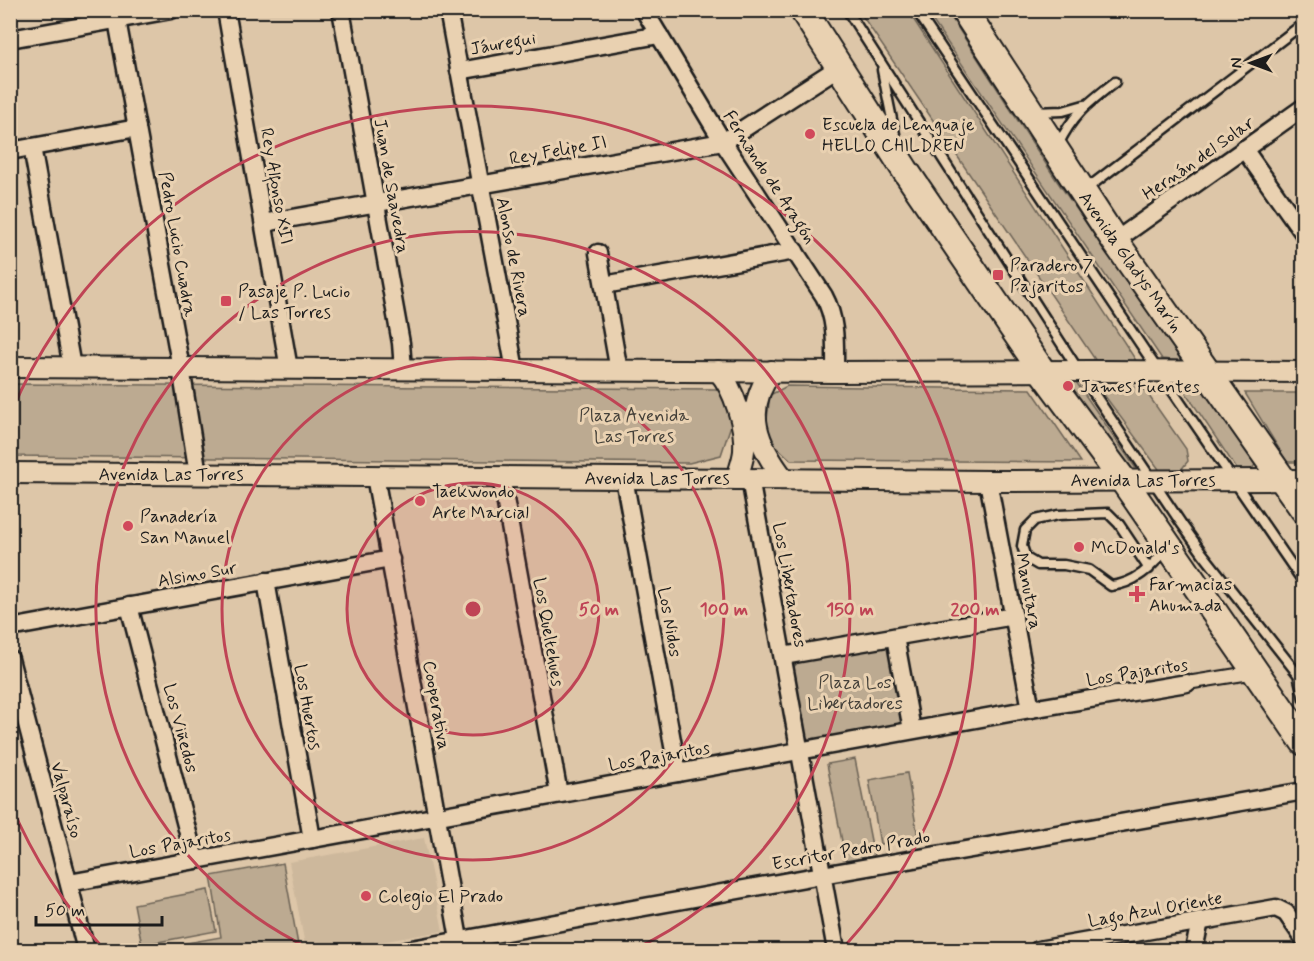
<svg xmlns="http://www.w3.org/2000/svg" width="1314" height="961" viewBox="0 0 1314 961" font-family="Mynerve,sans-serif">
<style>
.built{fill:#cdb89c}
.green{fill:#bcaa91;stroke:#6c6356;stroke-width:1.5}
.lines{fill:none;stroke-linecap:round;stroke-linejoin:round}
.service-casing{stroke:#1c1c1c;stroke-width:13}
.pedestrian-casing{stroke:#1c1c1c;stroke-width:16}
.minor-casing{stroke:#1c1c1c;stroke-width:21}
.tertiary-casing{stroke:#1c1c1c;stroke-width:24}
.primary-casing{stroke:#1c1c1c;stroke-width:30}
.service{stroke:#e9d1b1;stroke-width:8}
.pedestrian{stroke:#e9d1b1;stroke-width:12}
.minor{stroke:#e9d1b1;stroke-width:16}
.tertiary{stroke:#e9d1b1;stroke-width:20}
.primary{stroke:#e9d1b1;stroke-width:26}
.ring{fill:none;stroke:#bf4455;stroke-width:3}
.poi-dot{fill:#d1495b;stroke:#e9d1b1;stroke-width:2}
.labels{text-anchor:middle;stroke-width:6;stroke-linejoin:round;paint-order:stroke}
.street-label{font-size:18px;fill:#1c1c1c;stroke:#e9d1b1}
.poi-label{font-size:18px;fill:#1c1c1c;stroke:#e9d1b1;text-anchor:start}
.park-label{font-size:18px;fill:#444039;stroke:#e9d1b1}
.centre{fill:#bf4455;stroke:#e9d1b1;stroke-width:3}
.ring-label{font-size:18px;text-anchor:middle;font-weight:bold;fill:#bf4455;stroke:#e9d1b1;stroke-width:6;stroke-linejoin:round;paint-order:stroke}
</style>
<rect width="100%" height="100%" fill="#ddc6a8"/>
<filter id="ink" filterUnits="userSpaceOnUse"><feTurbulence type="fractalNoise" baseFrequency=".0167" numOctaves="2"/><feDisplacementMap in="SourceGraphic" scale="12" xChannelSelector="R" yChannelSelector="G"/><feConvolveMatrix kernelMatrix="1 2 1 2 8 2 1 2 1" color-interpolation-filters="sRGB"/></filter>
<g filter="url(#ink)">
<polygon class="built" points="424,838 443,931 335,950 306,950 289,862"/>
<g class="green">
<polygon points="859,11 908,11 1137,362 1098,364"/>
<polygon points="926,11 947,11 1055,178 1182,361 1162,359"/>
<polygon points="1072,376 1137,470 1128,470 1063,380"/>
<polygon points="11,384 720,389 733,419 721,455 689,463 11,456"/>
<polygon points="1180,384 1203,384 1257,462 1249,473 1240,474"/>
<polygon points="787,386 1031,389 1081,462 791,460 765,436 770,395"/>
<polygon points="1142,386 1186,449 1188,461 1176,476 1164,476 1099,388"/>
<polygon points="1245,393 1303,393 1303,462 1287,462"/>
<polygon points="891,646 905,722 901,725 813,741 805,737 793,668 798,662"/>
<polygon points="855,759 874,856 846,862 827,764"/>
<polygon points="907,773 918,837 880,844 869,780"/>
<polygon points="283,863 299,950 148,950 221,937 211,876"/>
<polygon points="208,890 216,931 142,945 134,904"/>
</g>
<g class="lines">
<defs>
<g id="service">
<polyline points="847,10 1079,371 1181,523 1203,554 1304,682"/>
<polyline points="916,10 1145,351 1304,583"/>
<polyline points="882,70 896,139"/>
<polyline points="1035,112 1063,111 1084,105"/>
<path d="M1058 145C1073 114 1088 103 1115 82"/>
<polyline points="1085,190 1304,23"/>
<path d="M1149 569 1119 524 1108 513 1058 515 1035 520 1025 530 1022 546 1026 558 1038 565H1064L1089 570 1111 586C1136 583 1150 568 1166 550"/>
<polyline points="1299,679 1304,699"/>
</g>
<polyline id="pedestrian" points="1187,683 1256,672"/>
<g id="minor">
<polyline points="226,10 289,369"/>
<polyline points="341,10 401,343 403,369"/>
<polyline points="448,10 515,370"/>
<path d="M644 10 723 142 824 296C837 320 835 346 835 372"/>
<polyline points="117,20 181,368 198,474"/>
<polyline points="10,39 171,10"/>
<polyline points="459,71 659,35"/>
<polyline points="32,147 72,367"/>
<polyline points="1244,149 1304,234"/>
<polyline points="10,151 137,128"/>
<polyline points="264,223 723,142 839,67"/>
<polyline points="1115,241 1304,107"/>
<polyline points="598,253 619,371"/>
<polyline points="604,285 795,251"/>
<polyline points="375,476 461,950"/>
<polyline points="501,477 559,794"/>
<polyline points="624,478 678,773"/>
<polyline points="750,479 836,950"/>
<polyline points="988,481 1031,709"/>
<polyline points="266,581 312,839"/>
<polyline points="129,606 195,860"/>
<polyline points="10,628 391,559"/>
<polyline points="895,637 912,730"/>
<polyline points="783,656 1014,616"/>
<polyline points="10,659 86,950"/>
<polyline points="69,883 1031,709 1187,683"/>
<polyline points="406,950 822,875 1304,791"/>
<polyline points="1038,950 1276,908 1286,913 1304,939"/>
<polyline points="1194,950 1200,921"/>
</g>
<g id="tertiary">
<polyline points="10,367 835,372 1097,371 1304,372"/>
<path d="M718 371C734 388 746 427 744 451 743 461 739 470 737 479"/>
<path d="M772 371C742 410 758 445 784 479"/>
<polyline points="10,473 988,481 1304,480"/>
</g>
<g id="primary">
<polyline points="803,10 905,170 1042,371 1123,480 1304,742"/>
<polyline points="964,10 1115,241 1304,510"/>
</g>
</defs>
<use href="#service" class="service-casing"/>
<use href="#pedestrian" class="pedestrian-casing"/>
<use href="#minor" class="minor-casing"/>
<use href="#tertiary" class="tertiary-casing"/>
<use href="#primary" class="primary-casing"/>
<use href="#service" class="service"/>
<use href="#pedestrian" class="pedestrian"/>
<use href="#minor" class="minor"/>
<use href="#tertiary" class="tertiary"/>
<use href="#primary" class="primary"/>
</g>
</g>
<circle cx="473" cy="609" r="126" fill="#bf4455" fill-opacity=".12"/>
<g class="ring">
<circle cx="473" cy="609" r="126"/>
<circle cx="473" cy="609" r="251"/>
<path d="M311 949A377 377 0 1 1 635 949"/>
<path d="M103 948A502 502 0 0 1 11 805M11 413A502 502 0 1 1 843 948"/>
</g>
<g class="poi-dot">
<circle cx="810" cy="134" r="6"/>
<rect x="992" y="269" width="12" height="12" rx="3"/>
<rect x="220" y="295" width="12" height="12" rx="3"/>
<circle cx="1068" cy="386" r="6"/>
<circle cx="420" cy="501" r="6"/>
<circle cx="128" cy="526" r="6"/>
<circle cx="1079" cy="547" r="6"/>
<path d="M1134 585h6v6h6v6h-6v6h-6v-6h-6v-6h6z"/>
<circle cx="366" cy="896" r="6"/>
</g>
<g class="labels">
<g class="street-label">
<text transform="translate(503 43) rotate(-10)" y="6">Jáuregui</text>
<text transform="translate(558 150) rotate(-10)" y="6">Rey Felipe II</text>
<text transform="translate(1198 158) rotate(-35)" y="6">Hernán del Solar</text>
<text transform="translate(770 177) rotate(57)" y="6">Fernando de Aragón</text>
<text transform="translate(277 186) rotate(80)" y="6">Rey Alfonso XII</text>
<text transform="translate(392 186) rotate(80)" y="6">Juan de Saavedra</text>
<text transform="translate(178 244) rotate(80)" y="6">Pedro Lucio Cuadra</text>
<text transform="translate(514 257) rotate(79)" y="6">Alonso de Rivera</text>
<text transform="translate(1131 262) rotate(55)" y="6">Avenida Gladys Marín</text>
<text x="171" y="480">Avenida Las Torres</text>
<text x="657" y="484">Avenida Las Torres</text>
<text x="1143" y="486">Avenida Las Torres</text>
<text transform="translate(197 574) rotate(-10)" y="6">Alsino Sur</text>
<text transform="translate(790 585) rotate(80)" y="6">Los Libertadores</text>
<text transform="translate(1029 591) rotate(79)" y="6">Manutara</text>
<text transform="translate(670 622) rotate(80)" y="6">Los Nidos</text>
<text transform="translate(549 632) rotate(80)" y="6">Los Queltehues</text>
<text transform="translate(1137 672) rotate(-9)" y="6">Los Pajaritos</text>
<text transform="translate(437 705) rotate(80)" y="6">Cooperativa</text>
<text transform="translate(308 707) rotate(80)" y="6">Los Huertos</text>
<text transform="translate(181 728) rotate(75)" y="6">Los Viñedos</text>
<text transform="translate(659 756) rotate(-10)" y="6">Los Pajaritos</text>
<text transform="translate(67 800) rotate(75)" y="6">Valparaíso</text>
<text transform="translate(180 843) rotate(-10)" y="6">Los Pajaritos</text>
<text transform="translate(851 850) rotate(-10)" y="6">Escritor Pedro Prado</text>
<text transform="translate(1155 909) rotate(-10)" y="6">Lago Azul Oriente</text>
</g>
<g class="poi-label">
<text x="822" y="130">Escuela de Lenguaje<tspan x="822" dy="21">HELLO CHILDREN</tspan></text>
<text x="1010" y="271">Paradero 7<tspan x="1010" dy="21">Pajaritos</tspan></text>
<text x="238" y="297">Pasaje P. Lucio<tspan x="238" dy="21">/ Las Torres</tspan></text>
<text x="1080" y="392">James Fuentes</text>
<text x="432" y="497">Taekwondo<tspan x="432" dy="21">Arte Marcial</tspan></text>
<text x="140" y="522">Panadería<tspan x="140" dy="21">San Manuel</tspan></text>
<text x="1091" y="553">McDonald's</text>
<text x="1149" y="590">Farmacias<tspan x="1149" dy="21">Ahumada</tspan></text>
<text x="378" y="902">Colegio El Prado</text>
</g>
<g class="park-label">
<text x="634" y="421">Plaza Avenida<tspan x="634" dy="21">Las Torres</tspan></text>
<text x="855" y="688">Plaza Los<tspan x="855" dy="21">Libertadores</tspan></text>
</g>
</g>
<circle cx="473" cy="609" r="9" class="centre"/>
<g class="ring-label">
<text x="599" y="615">50 m</text>
<text x="724" y="615">100 m</text>
<text x="850" y="615">150 m</text>
<text x="975" y="615">200 m</text>
</g>
<rect width="1314" height="961" fill="none" stroke="#e9d1b1" stroke-width="36"/>
<rect x="18" y="18" width="1278" height="925" fill="none" stroke="#1c1c1c" stroke-width="2" filter="url(#ink)"/>
<g transform="translate(1251 63) rotate(270)" stroke="#e9d1b1" stroke-width="4.5" paint-order="stroke">
<path d="M0-4.5L10 22L0 15L-10 22Z" fill="#1c1c1c"/>
<text y="-9" font-size="16" font-weight="bold" text-anchor="middle" fill="#1c1c1c">N</text>
</g>
<path d="M36 916v9h126v-9" fill="none" stroke="#1c1c1c" stroke-width="3"/>
<text x="45" y="916" font-size="18" fill="#1c1c1c" stroke="#e9d1b1" stroke-width="4.5" paint-order="stroke">50 m</text>
</svg>
